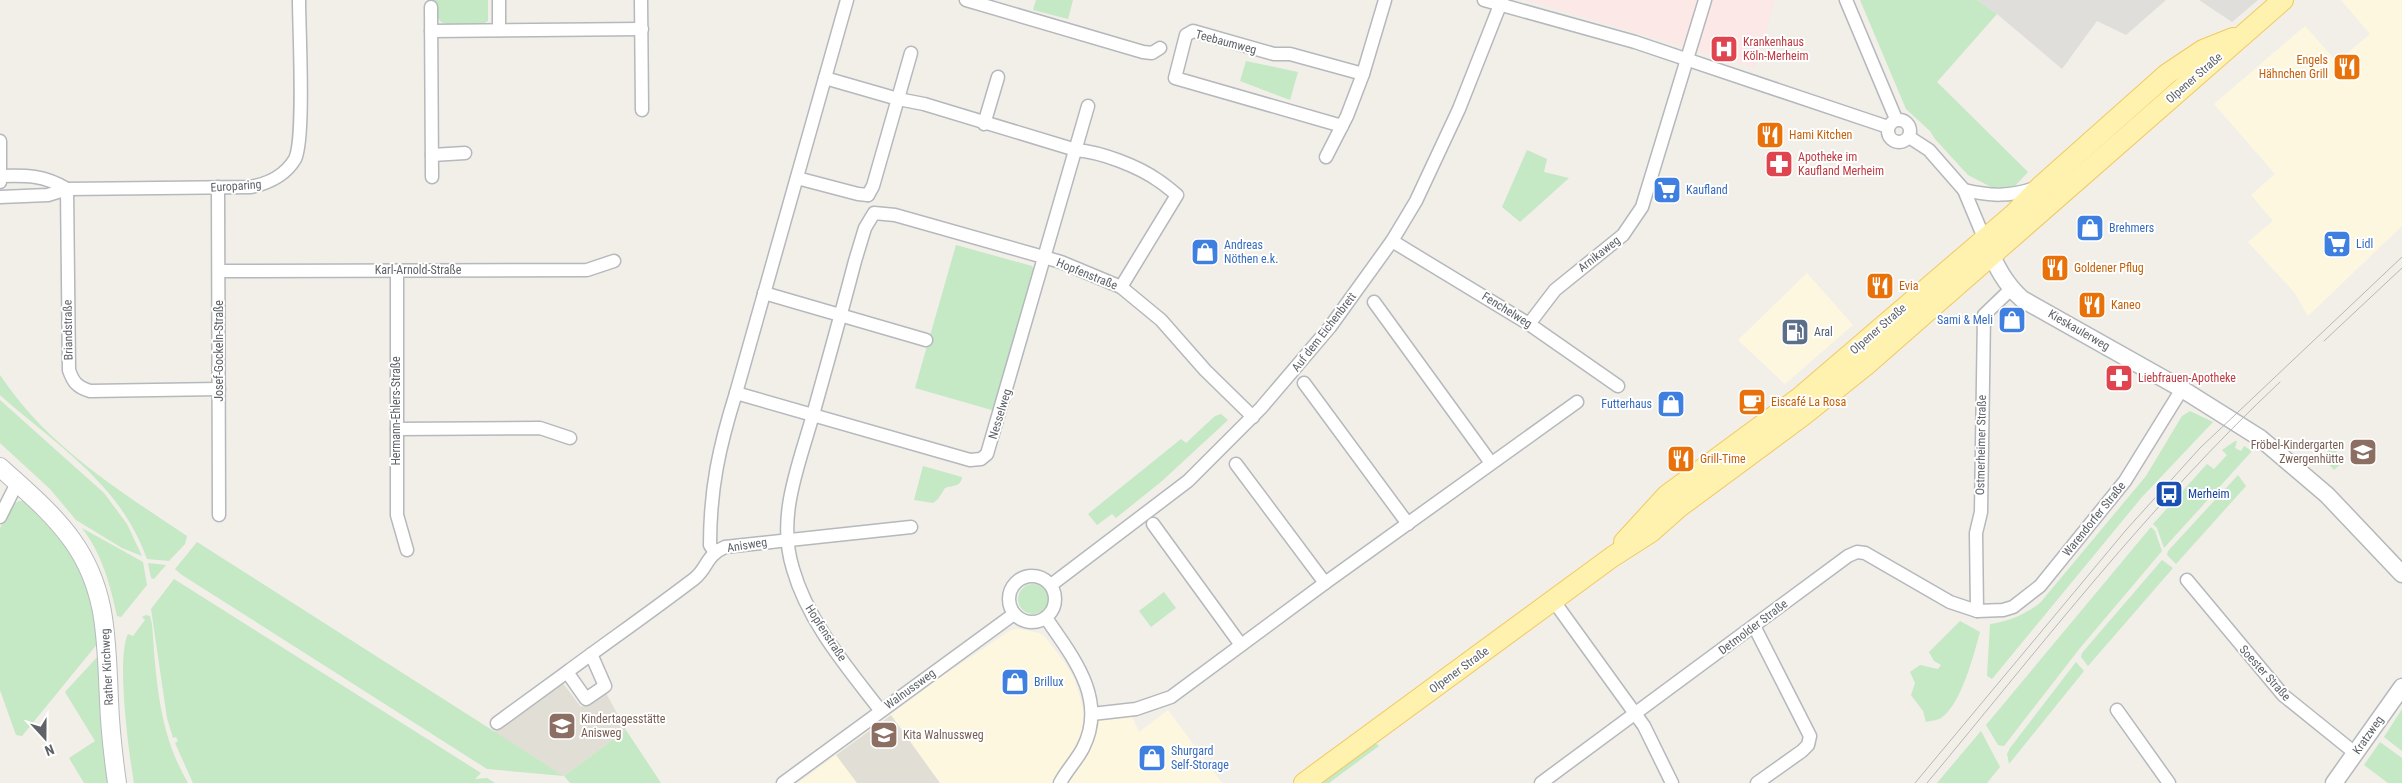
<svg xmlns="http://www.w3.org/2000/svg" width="2402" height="783" viewBox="0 0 2402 783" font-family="'Roboto Condensed',sans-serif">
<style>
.commercial{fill:#fef7e0}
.industrial{fill:#e0deda}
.education{fill:#e1ded6}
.medical{fill:#fce8e6}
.green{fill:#c5e8c5}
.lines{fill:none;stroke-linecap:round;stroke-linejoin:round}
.minor-casing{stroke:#b5b8bc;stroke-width:15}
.tertiary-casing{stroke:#b5b8bc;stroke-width:19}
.secondary-casing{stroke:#b6babf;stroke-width:20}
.primary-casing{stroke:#f2c960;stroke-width:22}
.minor{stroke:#fff;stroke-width:12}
.tertiary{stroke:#fff;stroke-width:16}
.secondary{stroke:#fff;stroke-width:18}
.primary{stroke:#fff2af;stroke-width:20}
.tram{stroke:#b6b7b8;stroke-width:1}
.labels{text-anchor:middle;stroke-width:4;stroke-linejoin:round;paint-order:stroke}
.street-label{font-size:12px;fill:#5f6368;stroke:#fff}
.health-label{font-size:12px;fill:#be3a42;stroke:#fff;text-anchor:start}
.food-label{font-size:12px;fill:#c56008;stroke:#fff;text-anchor:start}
.shop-label{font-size:12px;fill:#366cbe;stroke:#fff;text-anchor:start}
.service-label{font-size:12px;fill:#4e5e75;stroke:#fff;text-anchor:start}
.education-label{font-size:12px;fill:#785e54;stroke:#fff;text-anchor:start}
.transit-label{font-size:12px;fill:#164399;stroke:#fff;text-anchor:start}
</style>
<rect width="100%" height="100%" fill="#f1efe8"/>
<g class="commercial">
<polygon points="2341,0 2402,0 2402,226 2308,316 2294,292 2248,242 2273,221 2251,195 2275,174 2214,104 2305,26 2337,62 2370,34"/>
<polygon points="1807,273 1853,325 1785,384 1738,340"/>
<polygon points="1020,629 1039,633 1045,637 1065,663 1074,678 1087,722 1115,712 1132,717 1139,732 1168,710 1222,783 798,783 944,675 1011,630"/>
</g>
<g class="industrial">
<polygon points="1977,0 2166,0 2126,35 2097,21 2062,69 1997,14"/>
<polygon points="2199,0 2258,0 2232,22"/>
</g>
<g class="education">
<polygon points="562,682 581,707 605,691 626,730 564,776 494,732"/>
<polygon points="891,715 940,783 857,783 836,755"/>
</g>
<polygon class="medical" points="1526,0 1775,0 1755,68"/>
<g class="green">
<path d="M427 0H488V21L483 24C474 24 445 27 440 21 436 16 437 8 437 2Z"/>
<polygon points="1036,0 1073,0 1068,19 1033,10"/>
<polygon points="1860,0 1977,0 1997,14 1937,82 2028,172 2014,187 1991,187 1968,175 1935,139 1930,131 1906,109"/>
<polygon points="1246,61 1298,72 1290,100 1240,81"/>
<polygon points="1527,150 1547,159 1544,172 1569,178 1520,222 1502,207"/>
<polygon points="956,245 1032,266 1034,270 995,411 915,388"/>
<path d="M0 375C48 447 117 489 187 536L185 544 169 561 147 559C120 483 57 446 0 395Z"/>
<polygon points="0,400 104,493 127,524 142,556 122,548 76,520 50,489 0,443"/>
<path d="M2190 411 2213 422 2142 497 1992 679 1987 676 1990 624C2010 621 2024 615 2040 603L2146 476 2182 416Z"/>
<polygon points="1221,414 1228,420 1162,481 1116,518 1112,514 1097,525 1088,514 1181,439 1186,443 1215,416"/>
<polygon points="2235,441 2237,441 2235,448 2241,451 2244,446 2252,451 2164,548 2157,528 2153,524 2207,464 2214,469 2227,455 2222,450"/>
<polygon points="2332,447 2345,460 2334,470 2322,457"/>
<path d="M923 466 962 477C961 487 953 485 945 488L938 499 933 503 914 500Z"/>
<polygon points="2238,475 2246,486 2176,564 2167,555 2168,551"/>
<path d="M19 501H25C36 512 51 523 60 536 86 570 93 602 98 643L22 736 16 735 0 690V528L12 505Z"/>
<polygon points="2151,527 2155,531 2162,551 2080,648 2004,746 1998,745 1986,725"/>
<path d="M82 528 143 562 147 585 121 617 117 616C110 584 102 554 82 528Z"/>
<polygon points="197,542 564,776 626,730 661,783 570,783 564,776 487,769 182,575 175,569"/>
<polygon points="2162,560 2173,568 2088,666 2081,657 2082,653"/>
<polygon points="148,563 166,565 154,579 151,578"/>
<polygon points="174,579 481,773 475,779 487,778 495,783 193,783 175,743 178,741 176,737 173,738 167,718 151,609"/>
<circle cx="1033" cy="599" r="15"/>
<polygon points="1164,592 1176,608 1151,627 1139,611"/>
<path d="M146 615 150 616 152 624C156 680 159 734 188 783H134C129 754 116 658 128 634L133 636 145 620 142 617Z"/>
<path d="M1960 621 1980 632C1974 654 1961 705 1941 718 1938 720 1930 721 1926 722L1923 711 1911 695 1915 683 1910 672 1920 665 1938 669 1941 665 1934 661 1929 652Z"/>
<polygon points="100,654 111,783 84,783 69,758 95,741 65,692"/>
<polygon points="2076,662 2084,671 2009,764 2007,754 2010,748"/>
<polygon points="2402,709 2402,751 2384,737"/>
<polygon points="1981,731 2000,767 1987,783 1937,783"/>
<polygon points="2380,742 2402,758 2402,783 2388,783 2364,765"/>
<polygon points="1375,743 1379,746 1329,783 1321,783"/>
</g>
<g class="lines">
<defs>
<g id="minor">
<polyline points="499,0 499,30"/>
<polyline points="641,0 642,110"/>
<polyline points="966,0 1143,52 1152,53 1160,48"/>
<polyline points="1484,0 1635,42 1888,127"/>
<polyline points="1846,0 1896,119"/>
<polyline points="431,7 432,177"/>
<polyline points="431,31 642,29"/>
<path d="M825 78 898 99 924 104 1076 150C1101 152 1138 166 1159 181 1165 185 1171 190 1177 195L1121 287"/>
<circle cx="1899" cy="131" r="11"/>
<polyline points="984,124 998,77"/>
<polyline points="1342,126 1175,78 1186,35 1193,31 1274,54 1290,54 1363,74 1385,0"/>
<polyline points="1909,137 1929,150 1964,190 1984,238"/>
<polyline points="0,141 0,182"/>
<polyline points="432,155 465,153"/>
<polyline points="1326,157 1347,116 1363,74"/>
<path d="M0 176C26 175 44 175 67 189"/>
<polyline points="797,178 858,194 868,195"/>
<polyline points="218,187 219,515"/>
<path d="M67 189 69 370C73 382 77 387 90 391L219 389"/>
<path d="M1964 190C1990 196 2010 197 2035 188"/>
<polyline points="868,195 873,186 911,53"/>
<path d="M0 197 48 195 67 189 251 187C269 183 285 176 295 159 305 139 299 29 299 0"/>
<polyline points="1392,241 1529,324 1618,386"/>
<polyline points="220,271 587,270 614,261"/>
<polyline points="397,271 397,515 407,550"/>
<polyline points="764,293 926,340"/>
<polyline points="1374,302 1491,463"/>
<polyline points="1529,324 1555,290 1623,235 1642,207 1705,0"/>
<polyline points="1304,383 1408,524"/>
<polyline points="736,393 847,0"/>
<polyline points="397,429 540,428 570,438"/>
<polyline points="1236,464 1325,583"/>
<polyline points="0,517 17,483"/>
<polyline points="1153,524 1241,645"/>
<path d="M714 551 710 545C710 489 719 447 736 393L970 460 981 459 987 454 1088 106"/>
<circle cx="1032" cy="599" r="23"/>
<polyline points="2187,580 2283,695 2355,753"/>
<polyline points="1051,585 1188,481 1261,408 1330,327 1392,241 1416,201 1459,109 1502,0"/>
<polyline points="1553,600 1644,726 1672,783"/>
<polyline points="1977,611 1976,533 1981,512 1984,315 2011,289"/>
<path d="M1046 618C1072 656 1108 699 1083 748 1077 760 1066 771 1060 783"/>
<polyline points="1754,626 1810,736 1808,745 1802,751 1757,783"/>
<path d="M591 654 605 686 586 699 567 672C609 641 652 611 694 579 708 568 705 556 725 547L911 527"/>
<path d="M880 710C847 667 808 622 793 569 776 515 800 463 814 411 828 361 842 311 855 261L865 228 874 213 895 215 1061 262 1121 287 1161 320 1205 370 1253 417"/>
<polyline points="2117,710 2169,783"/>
<polyline points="1092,714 1136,709 1171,697 1325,583 1577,402"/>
<polyline points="497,723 567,672"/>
<polyline points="783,783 1014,614"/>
<polyline points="1541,783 1848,556 1857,552 1865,553 1950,602 1977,611 2003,610 2013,607 2040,586 2125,481 2182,389"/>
</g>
<g id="tertiary">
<path d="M1987 245C1996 266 2005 284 2022 299L2182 389 2260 438 2327 495 2402 574"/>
<polyline points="2334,783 2402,687"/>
</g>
<path id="secondary" d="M0 467C25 490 52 512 72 540 108 590 106 641 109 700 110 728 113 755 117 783"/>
<g id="primary">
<polyline points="1624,542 1667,495 1799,398 2015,213 2041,186 2167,74 2203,50 2233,38"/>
<polyline points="1304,783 1612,557 1651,532 1678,508 1805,414 1865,366 2283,0"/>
</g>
</defs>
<use href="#minor" class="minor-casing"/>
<use href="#tertiary" class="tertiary-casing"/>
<use href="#secondary" class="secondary-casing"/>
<use href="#primary" class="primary-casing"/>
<use href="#minor" class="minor"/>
<use href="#tertiary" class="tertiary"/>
<use href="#secondary" class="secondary"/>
<use href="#primary" class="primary"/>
<g class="tram">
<polyline points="2324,341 2402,268"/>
<polyline points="1915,783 2126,530 2200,448 2402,257"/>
<path d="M1927 783C2041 646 2150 504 2280 382"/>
</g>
</g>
<defs>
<symbol id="hospital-square" viewBox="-11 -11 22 22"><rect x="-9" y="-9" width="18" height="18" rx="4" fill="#e0444e" stroke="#fff"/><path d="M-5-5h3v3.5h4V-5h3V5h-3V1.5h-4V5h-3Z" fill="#fff"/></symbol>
<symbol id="restaurant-square" viewBox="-11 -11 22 22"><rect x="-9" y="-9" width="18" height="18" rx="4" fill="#e8710a" stroke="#fff"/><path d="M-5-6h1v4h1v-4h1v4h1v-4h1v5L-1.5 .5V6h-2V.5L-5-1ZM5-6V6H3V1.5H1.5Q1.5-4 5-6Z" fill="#fff"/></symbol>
<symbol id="pharmacy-square" viewBox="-11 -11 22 22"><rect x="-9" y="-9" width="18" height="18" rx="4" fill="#e0444e" stroke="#fff"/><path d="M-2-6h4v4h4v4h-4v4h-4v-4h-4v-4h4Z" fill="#fff"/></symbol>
<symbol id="supermarket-square" viewBox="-11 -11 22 22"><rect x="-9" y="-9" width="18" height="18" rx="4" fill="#3f7fe0" stroke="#fff"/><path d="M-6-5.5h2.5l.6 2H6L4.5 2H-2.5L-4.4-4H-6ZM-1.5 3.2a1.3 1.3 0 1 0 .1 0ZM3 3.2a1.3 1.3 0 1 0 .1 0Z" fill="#fff"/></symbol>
<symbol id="shop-square" viewBox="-11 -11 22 22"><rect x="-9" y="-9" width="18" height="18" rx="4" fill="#3f7fe0" stroke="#fff"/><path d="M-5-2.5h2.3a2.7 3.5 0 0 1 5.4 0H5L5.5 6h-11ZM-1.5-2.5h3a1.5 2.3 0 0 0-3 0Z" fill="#fff"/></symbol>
<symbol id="fuel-square" viewBox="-11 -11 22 22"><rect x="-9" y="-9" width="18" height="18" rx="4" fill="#5c6f8a" stroke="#fff"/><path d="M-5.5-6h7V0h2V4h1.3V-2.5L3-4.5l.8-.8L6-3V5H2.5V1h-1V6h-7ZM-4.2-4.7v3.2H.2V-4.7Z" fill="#fff"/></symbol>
<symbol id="cafe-square" viewBox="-11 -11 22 22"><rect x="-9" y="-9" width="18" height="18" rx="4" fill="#e8710a" stroke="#fff"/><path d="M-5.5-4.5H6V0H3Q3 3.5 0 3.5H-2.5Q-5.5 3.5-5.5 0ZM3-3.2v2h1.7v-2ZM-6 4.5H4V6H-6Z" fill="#fff"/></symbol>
<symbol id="school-square" viewBox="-11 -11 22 22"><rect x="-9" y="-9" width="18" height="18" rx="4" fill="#8d6e63" stroke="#fff"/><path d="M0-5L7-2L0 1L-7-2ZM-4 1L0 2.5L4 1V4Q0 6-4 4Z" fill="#fff"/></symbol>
<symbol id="bus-square" viewBox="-11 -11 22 22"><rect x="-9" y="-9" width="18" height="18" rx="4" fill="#1a4fb4" stroke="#fff"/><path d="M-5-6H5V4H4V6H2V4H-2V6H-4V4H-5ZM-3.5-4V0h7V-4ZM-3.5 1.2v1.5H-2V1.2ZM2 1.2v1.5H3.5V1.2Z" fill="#fff"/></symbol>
</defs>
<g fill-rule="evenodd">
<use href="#hospital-square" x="1708" y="33" width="32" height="32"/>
<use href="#restaurant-square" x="2331" y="51" width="32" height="32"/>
<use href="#restaurant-square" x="1754" y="119" width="32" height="32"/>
<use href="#pharmacy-square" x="1763" y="148" width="32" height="32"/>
<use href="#supermarket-square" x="1651" y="174" width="32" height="32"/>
<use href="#shop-square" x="2074" y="212" width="32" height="32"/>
<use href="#supermarket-square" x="2321" y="228" width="32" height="32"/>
<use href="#shop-square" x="1189" y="236" width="32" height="32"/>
<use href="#restaurant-square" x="2039" y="252" width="32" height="32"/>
<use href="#restaurant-square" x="1864" y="270" width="32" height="32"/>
<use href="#restaurant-square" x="2076" y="289" width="32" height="32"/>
<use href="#shop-square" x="1996" y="304" width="32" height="32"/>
<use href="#fuel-square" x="1779" y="316" width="32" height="32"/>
<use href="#pharmacy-square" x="2103" y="362" width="32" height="32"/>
<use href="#cafe-square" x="1736" y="386" width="32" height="32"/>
<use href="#shop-square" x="1655" y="388" width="32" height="32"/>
<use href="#school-square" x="2347" y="436" width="32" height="32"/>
<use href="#restaurant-square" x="1665" y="443" width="32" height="32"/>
<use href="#bus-square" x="2153" y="478" width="32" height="32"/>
<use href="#shop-square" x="999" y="666" width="32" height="32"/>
<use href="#school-square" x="546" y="710" width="32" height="32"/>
<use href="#school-square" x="868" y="719" width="32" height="32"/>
<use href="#shop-square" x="1136" y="742" width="32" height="32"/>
</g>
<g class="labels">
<g class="street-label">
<text transform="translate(1226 42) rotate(15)" y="4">Teebaumweg</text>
<text transform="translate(2194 78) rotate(-41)" y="4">Olpener Straße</text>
<text transform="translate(236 186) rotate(-4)" y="4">Europaring</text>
<text transform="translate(1599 254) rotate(-38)" y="4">Arnikaweg</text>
<text x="418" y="274">Karl-Arnold-Straße</text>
<text transform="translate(1087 274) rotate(22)" y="4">Hopfenstraße</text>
<text transform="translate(1507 310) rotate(32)" y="4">Fenchelweg</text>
<text transform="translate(1878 329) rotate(-41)" y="4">Olpener Straße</text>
<text transform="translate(68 330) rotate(-91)" y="4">Briandstraße</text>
<text transform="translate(2079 330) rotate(30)" y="4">Kieskaulerweg</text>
<text transform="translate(1324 332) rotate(-52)" y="4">Auf dem Eichenbrett</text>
<text transform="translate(219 351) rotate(-90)" y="4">Josef-Gockeln-Straße</text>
<text transform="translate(396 411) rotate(-90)" y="4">Hermann-Ehlers-Straße</text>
<text transform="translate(1000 414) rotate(-73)" y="4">Nesselweg</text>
<text transform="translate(1981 445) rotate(-89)" y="4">Ostmerheimer Straße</text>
<text transform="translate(2094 519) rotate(-51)" y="4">Warendorfer Straße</text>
<text transform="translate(747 545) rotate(-9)" y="4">Anisweg</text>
<text transform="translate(1753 627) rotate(-37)" y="4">Detmolder Straße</text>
<text transform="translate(826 633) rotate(57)" y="4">Hopfenstraße</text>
<text transform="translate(107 667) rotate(-93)" y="4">Rather Kirchweg</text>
<text transform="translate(1459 670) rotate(-36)" y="4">Olpener Straße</text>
<text transform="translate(2265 673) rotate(48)" y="4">Soester Straße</text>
<text transform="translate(910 689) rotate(-36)" y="4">Walnussweg</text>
<text transform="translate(2368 735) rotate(-55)" y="4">Kratzweg</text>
</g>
<g class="health-label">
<text x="1743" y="46">Krankenhaus<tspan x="1743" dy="14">Köln-Merheim</tspan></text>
<text x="1798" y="161">Apotheke im<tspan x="1798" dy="14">Kaufland Merheim</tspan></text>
<text x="2138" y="382">Liebfrauen-Apotheke</text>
</g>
<g class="food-label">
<text x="2328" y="64" text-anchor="end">Engels<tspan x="2328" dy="14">Hähnchen Grill</tspan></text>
<text x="1789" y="139">Hami Kitchen</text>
<text x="2074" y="272">Goldener Pflug</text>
<text x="1899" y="290">Evia</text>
<text x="2111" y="309">Kaneo</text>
<text x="1771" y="406">Eiscafé La Rosa</text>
<text x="1700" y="463">Grill-Time</text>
</g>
<g class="shop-label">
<text x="1686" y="194">Kaufland</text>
<text x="2109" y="232">Brehmers</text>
<text x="2356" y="248">Lidl</text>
<text x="1224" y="249">Andreas<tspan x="1224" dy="14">Nöthen e.k.</tspan></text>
<text x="1993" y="324" text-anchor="end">Sami &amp; Meli</text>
<text x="1652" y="408" text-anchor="end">Futterhaus</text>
<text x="1034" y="686">Brillux</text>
<text x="1171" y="755">Shurgard<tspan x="1171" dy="14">Self-Storage</tspan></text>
</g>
<g class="service-label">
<text x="1814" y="336">Aral</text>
</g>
<g class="education-label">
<text x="2344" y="449" text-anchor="end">Fröbel-Kindergarten<tspan x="2344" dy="14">Zwergenhütte</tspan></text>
<text x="581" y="723">Kindertagesstätte<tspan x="581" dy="14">Anisweg</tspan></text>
<text x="903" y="739">Kita Walnussweg</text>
</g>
<g class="transit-label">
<text x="2188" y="498">Merheim</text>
</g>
</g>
<g transform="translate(45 738) rotate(159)" stroke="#ffffff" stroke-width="4" paint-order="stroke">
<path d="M0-4L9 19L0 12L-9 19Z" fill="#5f6368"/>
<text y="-8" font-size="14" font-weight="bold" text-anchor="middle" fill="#5f6368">N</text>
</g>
</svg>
